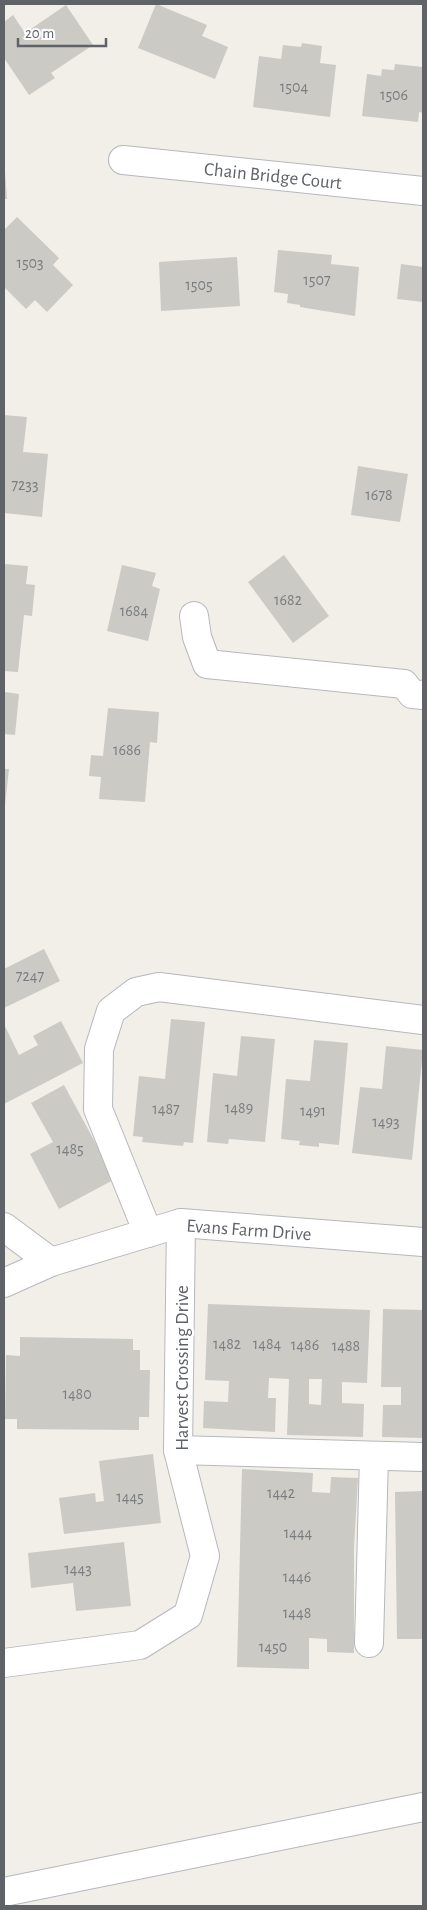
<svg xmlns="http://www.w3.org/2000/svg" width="427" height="1910" viewBox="0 0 427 1910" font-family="'Alegreya Sans',sans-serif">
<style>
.building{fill:#cccac5;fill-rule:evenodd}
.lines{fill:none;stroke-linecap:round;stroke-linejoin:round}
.minor-casing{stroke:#b5b8bc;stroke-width:30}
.minor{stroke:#fff;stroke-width:28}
.labels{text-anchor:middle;stroke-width:5;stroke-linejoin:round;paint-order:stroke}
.number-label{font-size:16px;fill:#7a7d7f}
.street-label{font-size:19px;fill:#5f6368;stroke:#fff}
</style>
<rect width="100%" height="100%" fill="#f1efe8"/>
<g class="building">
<polygon points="156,4 207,25 202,36 228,47 215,79 138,48"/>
<polygon points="66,5 93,45 51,73 55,78 29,95 4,58 4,22 13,15 25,33"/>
<polygon points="302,43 322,46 320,63 336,65 330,117 253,107 259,56 281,59 283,45 301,47"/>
<polygon points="395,64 423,67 423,113 419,112 418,122 362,116 367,74 381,76 382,69 394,70"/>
<polygon points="4,159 7,199 4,199"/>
<polygon points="17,217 59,258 53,265 73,285 47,312 35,300 26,309 4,287 4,230"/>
<polygon points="278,250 332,255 331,264 359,267 355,316 300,307 300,305 287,303 288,294 274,292"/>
<polygon points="237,257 240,306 161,311 159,262"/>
<polygon points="401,264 423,267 423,302 397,299"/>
<polygon points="4,415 27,417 23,452 48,454 42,517 4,513"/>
<polygon points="358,466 408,474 400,522 351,515"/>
<polygon points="284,555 329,616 293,643 248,582"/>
<polygon points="4,564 28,566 26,584 35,585 32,616 24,615 18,672 4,671"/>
<polygon points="122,565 156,573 152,586 160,589 148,641 107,631"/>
<polygon points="4,692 19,694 15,735 4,734"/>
<polygon points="108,708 159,712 157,743 150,742 145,802 99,799 101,777 89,776 91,755 103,756"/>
<polygon points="4,769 9,769 5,805 4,805"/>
<polygon points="44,949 60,981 4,1008 4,969"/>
<polygon points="171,1019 205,1022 193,1143 184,1142 183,1146 142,1142 143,1137 133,1136 139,1076 165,1079"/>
<polygon points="61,1021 83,1063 4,1104 4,1024 19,1055 38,1045 33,1036"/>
<polygon points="241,1036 275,1039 265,1142 229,1139 228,1144 207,1142 213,1073 237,1076"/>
<polygon points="314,1040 348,1043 339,1145 319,1143 319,1147 299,1145 300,1141 281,1139 286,1079 310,1081"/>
<polygon points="386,1046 423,1050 412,1160 352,1153 360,1087 382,1089"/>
<polygon points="64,1085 115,1179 59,1209 30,1154 53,1142 31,1103"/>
<path d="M208 1304 370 1310 367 1383 342 1382V1403L364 1404 363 1437 287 1435 289 1379 269 1378 268 1398H276L275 1432 203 1428 204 1401 228 1402 229 1381 205 1380ZM309 1379H322L321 1405 309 1404Z"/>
<polygon points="383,1309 423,1310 423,1438 382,1437 383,1405 401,1405 401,1387 381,1387"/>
<polygon points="20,1337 133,1339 133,1350 140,1350 140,1370 150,1370 149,1417 139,1417 139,1430 17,1429 17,1419 5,1419 6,1355 20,1356"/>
<polygon points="153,1454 161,1523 64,1534 59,1498 95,1493 96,1502 104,1501 99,1461"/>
<polygon points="242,1469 313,1473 312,1492 330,1493 331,1477 358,1478 354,1548 354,1653 327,1652 327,1639 309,1638 309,1669 237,1667"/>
<polygon points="423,1491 423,1639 397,1639 395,1492"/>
<polygon points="124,1542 131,1606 76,1611 73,1583 31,1588 28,1553"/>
</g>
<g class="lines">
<defs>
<g id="minor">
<polyline points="123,160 423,191"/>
<polyline points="194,616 197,637 207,664 404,684 412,694 423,695"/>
<polyline points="4,1227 51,1262"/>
<polyline points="148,1233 98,1109 99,1049 111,1011 136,992 159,987 423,1020"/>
<polyline points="4,1283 51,1262 181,1223 423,1242"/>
<polyline points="178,1450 423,1457"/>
<polyline points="369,1643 374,1456"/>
<polyline points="4,1663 140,1645 188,1615 205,1556 178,1450 181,1223"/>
<polyline points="4,1892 423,1807"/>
</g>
</defs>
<use href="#minor" class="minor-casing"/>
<use href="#minor" class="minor"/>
</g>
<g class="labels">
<g class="number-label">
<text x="294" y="92">1504</text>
<text x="394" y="100">1506</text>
<text x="30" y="268">1503</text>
<text x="317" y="285">1507</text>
<text x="199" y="290">1505</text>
<text x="25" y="490">7233</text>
<text x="379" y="500">1678</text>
<text x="288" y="605">1682</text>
<text x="134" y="616">1684</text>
<text x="127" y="755">1686</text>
<text x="30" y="981">7247</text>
<text x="239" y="1113">1489</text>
<text x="166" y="1114">1487</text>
<text x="313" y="1116">1491</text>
<text x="386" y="1127">1493</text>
<text x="70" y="1154">1485</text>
<text x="227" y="1349">1482</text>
<text x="267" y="1349">1484</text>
<text x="305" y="1350">1486</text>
<text x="346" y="1351">1488</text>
<text x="77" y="1399">1480</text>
<text x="281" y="1498">1442</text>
<text x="130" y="1502">1445</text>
<text x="298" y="1538">1444</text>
<text x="78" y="1574">1443</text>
<text x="297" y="1582">1446</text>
<text x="297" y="1618">1448</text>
<text x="273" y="1652">1450</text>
</g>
<g class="street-label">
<text transform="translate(273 175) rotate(6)" y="7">Chain Bridge Court</text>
<text transform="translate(249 1229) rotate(4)" y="7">Evans Farm Drive</text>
<text transform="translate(181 1368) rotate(-90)" y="7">Harvest Crossing Drive</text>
</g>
</g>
<rect width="427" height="1910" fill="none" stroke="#5f6368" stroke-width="10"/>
<path d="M18 38v8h88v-8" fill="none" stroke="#5f6368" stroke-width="2.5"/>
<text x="25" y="38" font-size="15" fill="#5f6368" stroke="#ffffff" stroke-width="4" paint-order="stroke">20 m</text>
</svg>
